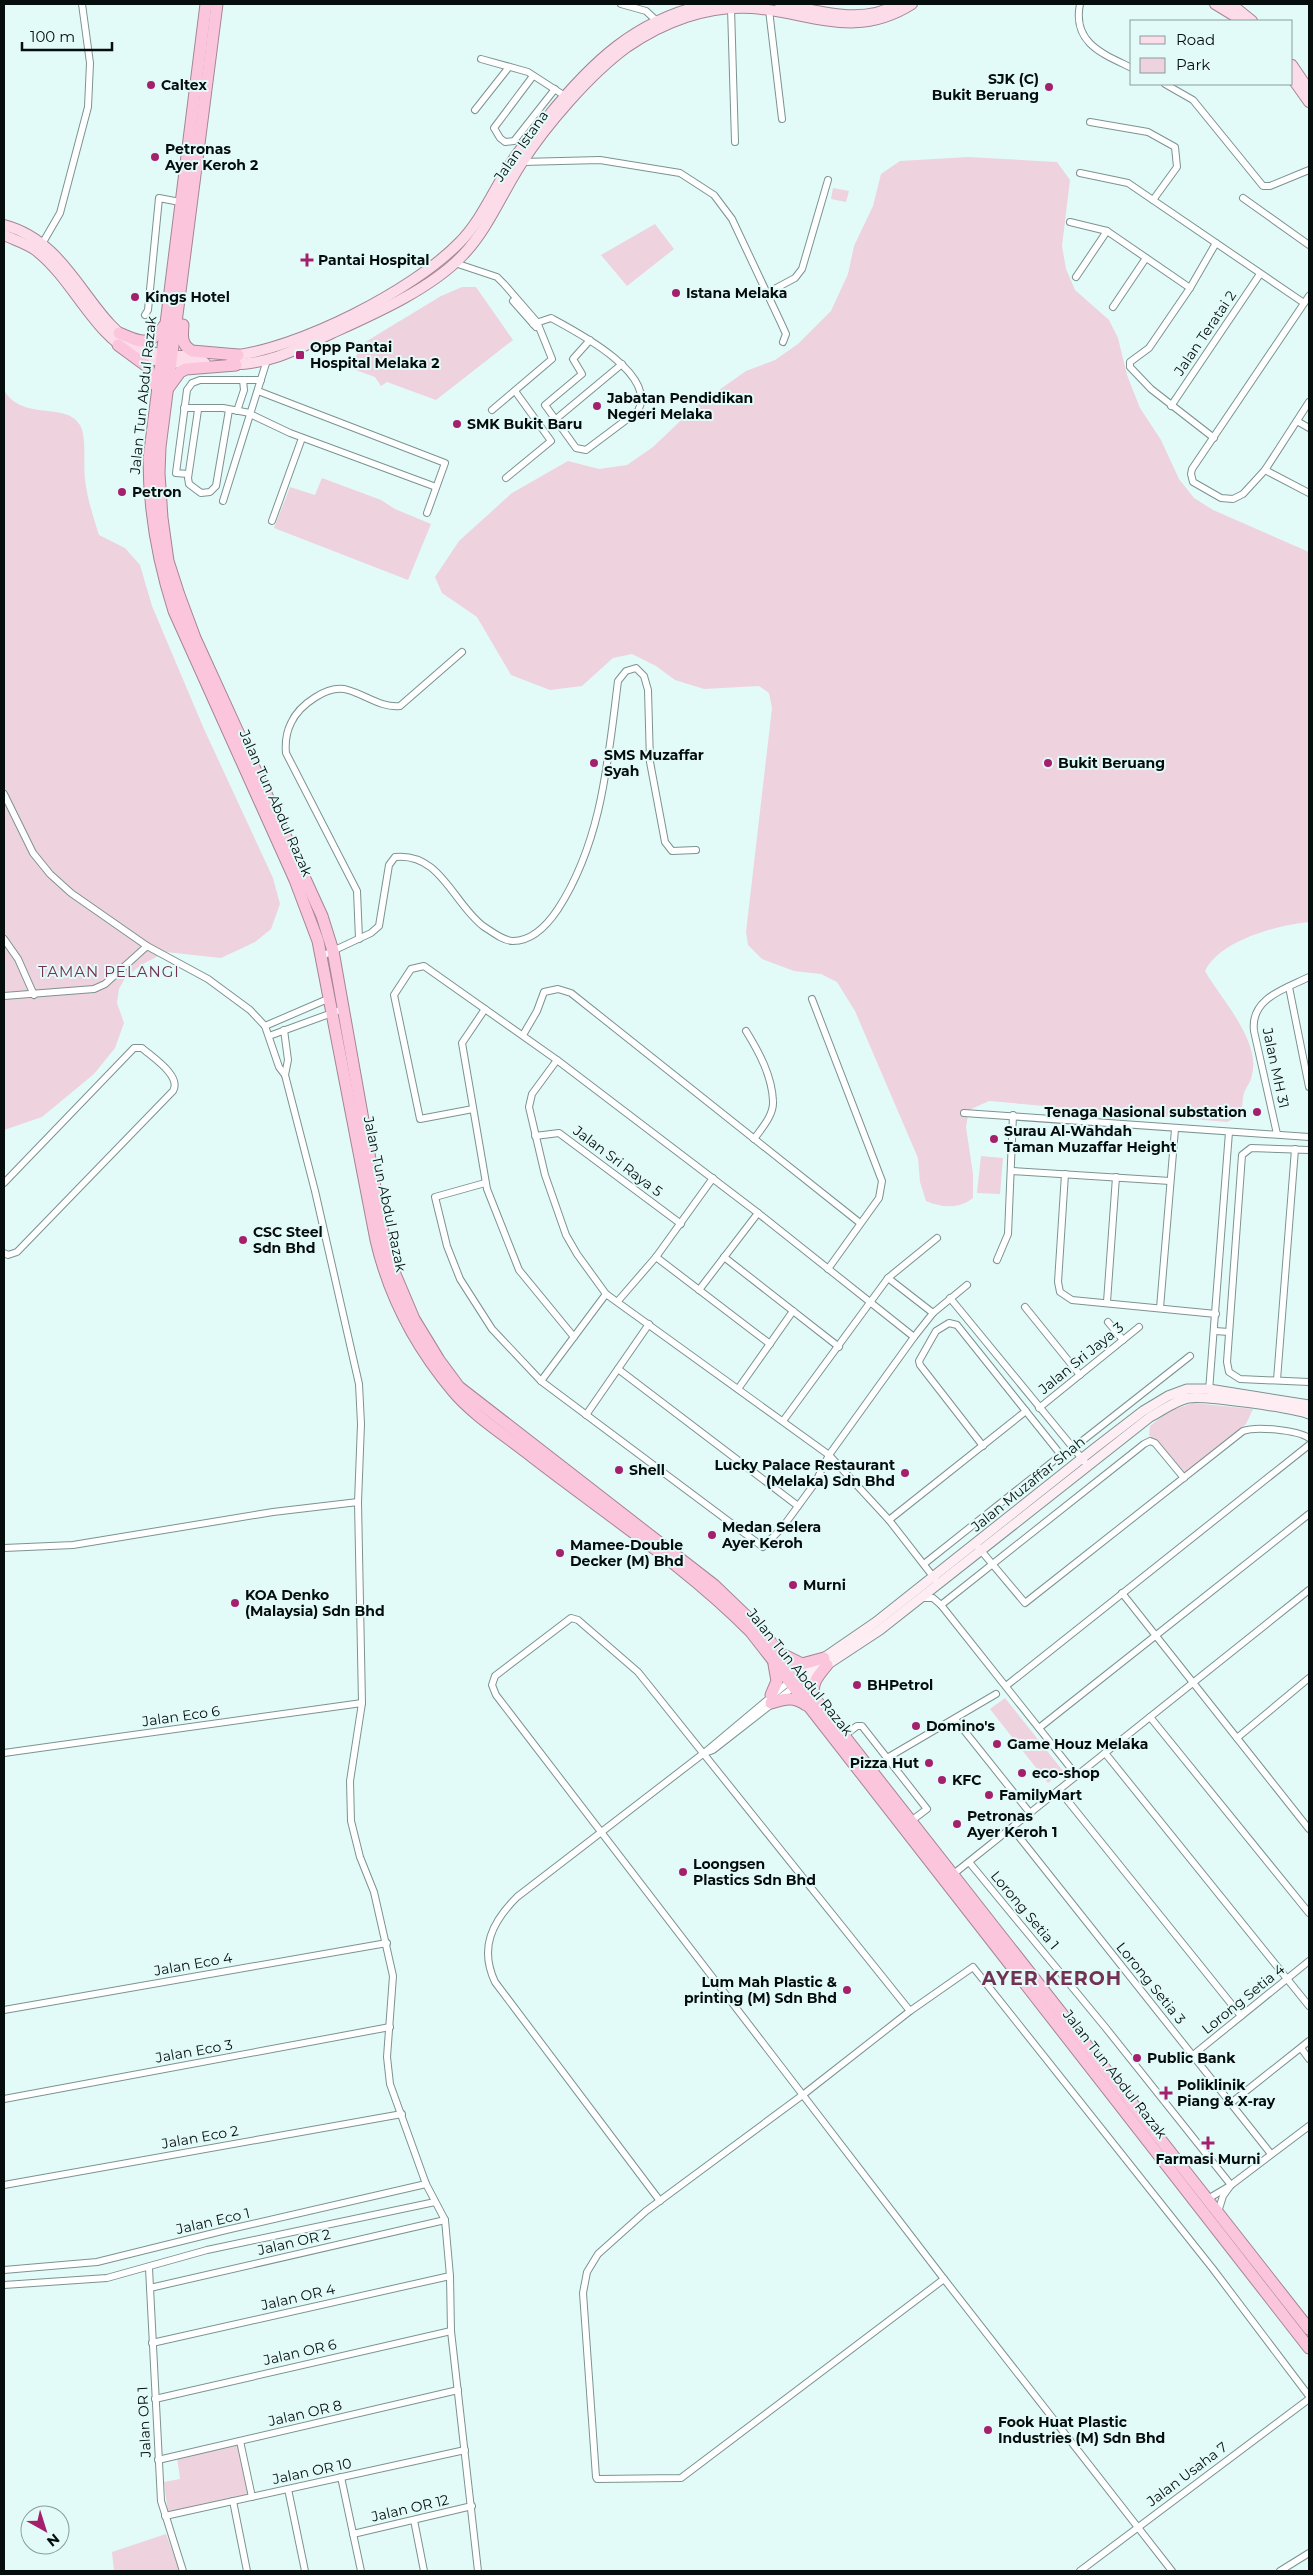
<svg xmlns="http://www.w3.org/2000/svg" width="1313" height="2575" viewBox="0 0 1313 2575" font-family="Montserrat,sans-serif">
<style>
.green{fill:#eed2dd}
.lines{fill:none;stroke-linecap:round;stroke-linejoin:round}
.street-casing{stroke:#7c9391;stroke-width:8}
.secondary-casing{stroke:#7c9391;stroke-width:11}
.primary-casing{stroke:#a58594;stroke-width:12}
.highway-casing{stroke:#a58594;stroke-width:13}
.street{stroke:#fff;stroke-width:6}
.secondary{stroke:#feeef4;stroke-width:9}
.primary{stroke:#fddcea;stroke-width:10}
.highway{stroke:#fbc5dc;stroke-width:11}
.poi-dot{fill:#a5206c;stroke:#e2fbf9;stroke-width:2}
.labels{text-anchor:middle;stroke-width:4;stroke-linejoin:round;paint-order:stroke}
.poi-label{font-size:14px;font-weight:bold;fill:#060d0d;stroke:#e2fbf9;text-anchor:start}
.street-label{font-size:14px;fill:#060d0d;stroke:#e2fbf9}
.neighbourhood-label{font-size:15px;letter-spacing:1px;fill:#733253;stroke:#e2fbf9}
.district-label{font-size:19px;font-weight:bold;letter-spacing:1px;fill:#733253;stroke:#e2fbf9}
</style>
<rect width="100%" height="100%" fill="#e2fbf9"/>
<g class="green">
<path d="M968 157 1057 162 1070 180 1062 246 1066 269 1075 290 1109 320 1118 338 1127 375 1140 408 1161 440 1179 479 1194 498 1213 510 1309 552V922C1278 925 1220 940 1205 971 1221 999 1261 1041 1252 1075 1251 1082 1246 1087 1244 1093 1242 1100 1243 1108 1240 1116L1227 1122 989 1101 969 1110 966 1127 973 1174V1198C959 1209 942 1208 926 1201L920 1182 918 1158 855 1011 837 982 821 974 794 971 762 959 748 945 746 932 772 708 769 693 759 686 704 689 675 680 656 666 632 654 613 658 582 686 550 690 511 675 477 617 442 593 435 577 459 541 512 493 568 461 599 469 627 465 653 447 695 407 746 371 775 360 798 344 831 311 848 274 854 246 873 206 881 174 900 161Z"/>
<polygon points="833,188 849,191 846,202 831,199"/>
<polygon points="655,224 674,249 627,286 601,255"/>
<polygon points="462,287 476,287 513,340 436,400 387,382 381,386 375,377 350,368 362,344 441,296"/>
<path d="M4 390C22 422 66 401 80 425 87 437 83 464 85 479 87 498 93 516 99 535L125 548 140 565 152 606 204 729 273 878 280 904 271 929 255 942 221 958 166 952 141 965 125 978 119 989 117 1003 124 1023 115 1048 94 1074 42 1117 4 1130Z"/>
<polygon points="322,478 381,500 395,509 431,524 408,580 274,528 290,487 315,495"/>
<polygon points="981,1156 1003,1158 1000,1194 977,1193"/>
<polygon points="1193,1403 1253,1409 1246,1424 1183,1474 1149,1435 1150,1426 1169,1411"/>
<polygon points="1005,1698 1063,1771 1048,1783 990,1709"/>
<polygon points="239,2445 248,2496 168,2513 164,2482 180,2479 177,2457"/>
<polygon points="166,2534 180,2571 114,2571 112,2552"/>
</g>
<g class="lines">
<defs>
<g id="street">
<polyline points="621,4 646,11 659,23"/>
<path d="M1080 4C1072 43 1103 54 1132 68"/>
<polyline points="731,8 735,142"/>
<polyline points="769,10 782,119"/>
<polyline points="481,59 528,72 565,96"/>
<polyline points="533,76 494,128 500,138 505,142 514,141 555,89"/>
<polyline points="1165,84 1193,100 1263,186 1270,186 1309,170"/>
<polyline points="475,110 509,67"/>
<polyline points="1090,122 1148,132 1175,147 1177,167 1153,200"/>
<polyline points="522,162 600,160 680,173 714,195 732,219 781,323 786,334 783,342"/>
<polyline points="1080,173 1128,183 1304,303"/>
<polyline points="1243,198 1309,245"/>
<polyline points="1070,222 1107,231 1190,288"/>
<polyline points="42,244 60,213 88,107 90,63 82,4"/>
<polyline points="455,263 497,277 504,284 537,322 552,359 492,410"/>
<polyline points="1076,277 1107,231"/>
<polyline points="767,293 795,278 802,269 828,180"/>
<polyline points="1309,296 1192,469 1191,474 1193,482 1221,498 1233,499 1243,494 1265,470 1309,402"/>
<polyline points="513,301 536,327"/>
<polyline points="1113,307 1146,258"/>
<polyline points="145,315 148,310 159,198 180,202"/>
<path d="M533 324 551 318C577 332 658 374 638 411L586 450 576 448 545 405 582 374 573 359 590 340"/>
<polyline points="258,391 445,463 427,513"/>
<polyline points="1171,406 1260,274"/>
<polyline points="184,408 223,408 250,413"/>
<polyline points="198,410 188,478 189,484 201,493 210,492 216,486 229,410"/>
<polyline points="237,411 244,390 243,380"/>
<polyline points="250,414 290,433 436,487"/>
<polyline points="556,419 622,364"/>
<polyline points="1297,421 1309,428"/>
<polyline points="1214,438 1151,389 1130,367 1130,362 1149,348 1190,288 1216,243"/>
<polyline points="1265,470 1309,493"/>
<polyline points="188,474 176,473 187,390 192,383 200,380 261,380"/>
<polyline points="506,478 551,441 515,391"/>
<polyline points="223,501 267,360"/>
<polyline points="272,521 302,438"/>
<polyline points="4,794 33,853 50,874 71,893 147,946 208,979 250,1010 265,1026 279,1067 285,1075 315,1191 359,1384 361,1424 358,1502 362,1703 350,1781 351,1821 360,1857 374,1892 393,1976 387,2057 390,2084 426,2184 445,2220 450,2276 451,2331 478,2571"/>
<polyline points="4,939 18,959 34,995"/>
<path d="M359 939 357 891 286 753C285 742 286 733 291 723 299 705 328 684 348 690 366 695 381 708 400 706L462 652"/>
<path d="M322 956 371 933 379 926 389 865 395 857C440 852 453 903 483 926 491 931 503 941 513 941 532 941 548 924 558 909 602 841 608 760 618 681L626 671 636 668 644 676 648 690 650 762 665 842 672 851 696 850"/>
<polyline points="1289,987 1309,1087"/>
<polyline points="4,996 94,989 105,984 147,946"/>
<polyline points="812,999 882,1181 879,1198 828,1269"/>
<polyline points="485,1009 462,1043 487,1189 519,1270 574,1337"/>
<polyline points="265,1026 330,998"/>
<polyline points="284,1030 288,1060 285,1075"/>
<path d="M746 1031C759 1052 772 1076 773 1101 774 1115 762 1128 754 1139"/>
<polyline points="523,1035 537,1011 544,992 558,989 571,993 860,1223"/>
<polyline points="269,1036 343,1009"/>
<polyline points="557,1060 532,1094 529,1107 545,1175 566,1235 577,1254 606,1294 829,1455 889,1520 935,1579"/>
<polyline points="473,1109 420,1119 394,995 411,969 424,966 557,1060 758,1213 914,1337"/>
<polyline points="964,1113 1309,1137"/>
<path d="M1277 1134 1254 1031C1250 998 1285 989 1309 977"/>
<polyline points="535,1136 559,1133 681,1224"/>
<polyline points="1309,1150 1251,1148 1242,1155 1227,1362 1229,1372 1240,1379 1309,1382"/>
<polyline points="1012,1171 1170,1181"/>
<polyline points="1065,1174 1058,1282 1060,1292 1072,1300 1216,1314"/>
<path d="M4 1183 134 1048H142C152 1057 182 1076 173 1091L17 1252 8 1255 4 1253"/>
<polyline points="485,1183 435,1197 447,1246 460,1279 492,1329 541,1381 763,1547 782,1528 815,1483 829,1455 914,1337 933,1313 967,1285"/>
<polyline points="656,1257 770,1344"/>
<polyline points="724,1257 839,1347"/>
<polyline points="997,1260 1008,1234 1013,1115"/>
<polyline points="888,1278 933,1313"/>
<polyline points="699,1290 758,1213"/>
<polyline points="950,1298 1088,1466"/>
<polyline points="618,1301 656,1257 713,1178"/>
<polyline points="1107,1302 1116,1177"/>
<polyline points="1025,1307 1080,1375"/>
<polyline points="1160,1308 1175,1129"/>
<polyline points="1108,1322 1123,1340"/>
<polyline points="1215,1331 1229,1332"/>
<polyline points="618,1369 798,1506"/>
<polyline points="1277,1380 1295,1149"/>
<polyline points="541,1381 606,1294"/>
<polyline points="738,1389 793,1311"/>
<polyline points="1209,1391 1229,1132"/>
<polyline points="1039,1408 1139,1327"/>
<polyline points="586,1415 649,1324"/>
<polyline points="783,1421 888,1278 937,1238"/>
<polyline points="1072,1449 1190,1356"/>
<polyline points="889,1520 1026,1411"/>
<path d="M978 1547 1025 1603 1243 1431C1256 1426 1297 1430 1309 1438"/>
<polyline points="4,1548 73,1545 273,1512 358,1502"/>
<polyline points="924,1564 1061,1455 957,1325 949,1323 936,1331 919,1361 920,1365 983,1446"/>
<polyline points="1122,1593 1309,1829"/>
<polyline points="921,1598 933,1598 941,1605 1077,1776"/>
<polyline points="941,1605 1144,1444 1150,1441 1155,1443 1184,1478"/>
<polyline points="1006,1686 1309,1445"/>
<polyline points="1150,1717 1309,1913"/>
<polyline points="955,1719 1030,1813"/>
<polyline points="1039,1728 1309,1514"/>
<polyline points="845,1735 857,1726 862,1726 927,1809 911,1821"/>
<polyline points="1237,1738 1309,1678"/>
<polyline points="4,1753 362,1703"/>
<polyline points="705,1753 713,1750 795,1686"/>
<polyline points="1105,1753 1309,2006"/>
<polyline points="887,1758 996,1694"/>
<polyline points="1059,1790 1241,2016"/>
<polyline points="1012,1828 1271,2154"/>
<polyline points="969,1862 1105,2027 1231,2185"/>
<polyline points="951,1876 1309,1590"/>
<polyline points="4,2010 387,1943"/>
<polyline points="910,2011 638,1672 578,1620 571,1618 495,1676 492,1685 496,1695 944,2279 1172,2571"/>
<polyline points="1301,2048 1309,2059"/>
<polyline points="1193,2055 1309,1961"/>
<polyline points="4,2099 390,2027"/>
<polyline points="1231,2103 1309,2041"/>
<polyline points="4,2185 402,2114"/>
<polyline points="1206,2200 1228,2187"/>
<path d="M660 2201 495 1982C479 1948 492 1922 517 1897L704 1753 790 1681"/>
<polyline points="1218,2212 1223,2196 1231,2185 1309,2126"/>
<polyline points="149,2268 161,2501 183,2571"/>
<polyline points="4,2270 97,2262 226,2230 426,2184"/>
<polyline points="944,2279 681,2478 597,2479 596,2477 583,2293 587,2272 598,2254 646,2211 804,2094 910,2011 973,1967 1213,2269 1309,2396"/>
<polyline points="4,2285 107,2278 207,2250 435,2202"/>
<polyline points="150,2288 445,2220"/>
<polyline points="152,2343 450,2276"/>
<polyline points="155,2399 451,2331"/>
<polyline points="240,2441 252,2497"/>
<polyline points="158,2460 458,2390"/>
<polyline points="341,2477 361,2571"/>
<polyline points="288,2489 305,2571"/>
<polyline points="233,2501 247,2571"/>
<polyline points="165,2516 465,2450"/>
<polyline points="414,2520 424,2571"/>
<polyline points="353,2534 472,2506"/>
<polyline points="1080,2571 1309,2399"/>
<polyline points="1280,2571 1309,2553"/>
</g>
<g id="secondary">
<polyline points="793,1679 876,1622 1095,1448 1143,1411 1168,1396 1187,1389 1209,1389 1309,1405"/>
<path d="M798 1684 880 1630 1150 1417C1162 1411 1174 1401 1188 1398 1204 1395 1293 1408 1309 1414"/>
</g>
<g id="primary">
<path d="M780 4C818 10 862 26 898 4"/>
<polyline points="1215,4 1243,21"/>
<polyline points="1231,4 1252,21"/>
<polyline points="1292,65 1309,90"/>
<polyline points="1292,78 1309,102"/>
<path d="M4 225C73 243 87 322 141 348 160 357 182 356 202 356"/>
<path d="M4 235C14 240 29 244 38 252 74 281 95 337 137 355 158 364 183 363 205 363"/>
<path d="M231 356C298 349 412 291 459 243 482 220 495 187 513 160 522 146 535 132 546 119 591 63 636 19 709 4"/>
<path d="M230 364C266 366 300 348 332 333 374 314 431 289 463 255 488 229 502 193 521 164 546 125 590 74 627 47 663 22 707 5 752 8 813 13 855 40 912 4"/>
</g>
<g id="highway">
<path d="M206 4 149 459C149 512 158 561 174 611L295 880 318 941 376 1240C389 1296 416 1347 453 1391 471 1413 503 1434 526 1452 601 1511 684 1564 751 1632L1309 2348"/>
<polyline points="217,4 160,447 159,473 162,518 168,561 179,595 195,638 322,916 333,951 384,1238 392,1267 414,1319 439,1360 459,1387 714,1585 762,1631 1309,2329"/>
<path d="M183 325C182 336 181 345 192 351L238 355"/>
<path d="M119 333C141 342 148 348 164 326"/>
<polyline points="118,345 148,367 155,385"/>
<polyline points="169,387 180,372 186,369 236,365"/>
<polyline points="786,1656 802,1664 824,1658"/>
<polyline points="771,1695 777,1681 774,1664"/>
<path d="M815 1698C810 1684 818 1676 827 1665"/>
<path d="M771 1703C785 1699 793 1696 806 1705"/>
</g>
</defs>
<use href="#street" class="street-casing"/>
<use href="#secondary" class="secondary-casing"/>
<use href="#primary" class="primary-casing"/>
<use href="#highway" class="highway-casing"/>
<use href="#street" class="street"/>
<use href="#secondary" class="secondary"/>
<use href="#primary" class="primary"/>
<use href="#highway" class="highway"/>
</g>
<g class="poi-dot">
<circle cx="151" cy="85" r="5"/>
<circle cx="1049" cy="87" r="5"/>
<circle cx="155" cy="157" r="5"/>
<path d="M304.5 252.5h5v5h5v5h-5v5h-5v-5h-5v-5h5z"/>
<circle cx="676" cy="293" r="5"/>
<circle cx="135" cy="297" r="5"/>
<rect x="295" y="350" width="10" height="10" rx="2.5"/>
<circle cx="597" cy="406" r="5"/>
<circle cx="457" cy="424" r="5"/>
<circle cx="122" cy="492" r="5"/>
<circle cx="594" cy="763" r="5"/>
<circle cx="1048" cy="763" r="5"/>
<circle cx="1257" cy="1112" r="5"/>
<circle cx="994" cy="1139" r="5"/>
<circle cx="243" cy="1240" r="5"/>
<circle cx="619" cy="1470" r="5"/>
<circle cx="905" cy="1473" r="5"/>
<circle cx="712" cy="1535" r="5"/>
<circle cx="560" cy="1553" r="5"/>
<circle cx="793" cy="1585" r="5"/>
<circle cx="235" cy="1603" r="5"/>
<circle cx="857" cy="1685" r="5"/>
<circle cx="916" cy="1726" r="5"/>
<circle cx="997" cy="1744" r="5"/>
<circle cx="929" cy="1763" r="5"/>
<circle cx="1022" cy="1773" r="5"/>
<circle cx="942" cy="1780" r="5"/>
<circle cx="989" cy="1795" r="5"/>
<circle cx="957" cy="1824" r="5"/>
<circle cx="683" cy="1872" r="5"/>
<circle cx="847" cy="1990" r="5"/>
<circle cx="1137" cy="2058" r="5"/>
<path d="M1163.5 2085.5h5v5h5v5h-5v5h-5v-5h-5v-5h5z"/>
<path d="M1205.5 2135.5h5v5h5v5h-5v5h-5v-5h-5v-5h5z"/>
<circle cx="988" cy="2430" r="5"/>
</g>
<g class="labels">
<g class="poi-label">
<text x="1039" y="84" text-anchor="end">SJK (C)<tspan x="1039" dy="16">Bukit Beruang</tspan></text>
<text x="161" y="90">Caltex</text>
<text x="165" y="154">Petronas<tspan x="165" dy="16">Ayer Keroh 2</tspan></text>
<text x="318" y="265">Pantai Hospital</text>
<text x="686" y="298">Istana Melaka</text>
<text x="145" y="302">Kings Hotel</text>
<text x="310" y="352">Opp Pantai<tspan x="310" dy="16">Hospital Melaka 2</tspan></text>
<text x="607" y="403">Jabatan Pendidikan<tspan x="607" dy="16">Negeri Melaka</tspan></text>
<text x="467" y="429">SMK Bukit Baru</text>
<text x="132" y="497">Petron</text>
<text x="604" y="760">SMS Muzaffar<tspan x="604" dy="16">Syah</tspan></text>
<text x="1058" y="768">Bukit Beruang</text>
<text x="1247" y="1117" text-anchor="end">Tenaga Nasional substation</text>
<text x="1004" y="1136">Surau Al-Wahdah<tspan x="1004" dy="16">Taman Muzaffar Height</tspan></text>
<text x="253" y="1237">CSC Steel<tspan x="253" dy="16">Sdn Bhd</tspan></text>
<text x="895" y="1470" text-anchor="end">Lucky Palace Restaurant<tspan x="895" dy="16">(Melaka) Sdn Bhd</tspan></text>
<text x="629" y="1475">Shell</text>
<text x="722" y="1532">Medan Selera<tspan x="722" dy="16">Ayer Keroh</tspan></text>
<text x="570" y="1550">Mamee-Double<tspan x="570" dy="16">Decker (M) Bhd</tspan></text>
<text x="803" y="1590">Murni</text>
<text x="245" y="1600">KOA Denko<tspan x="245" dy="16">(Malaysia) Sdn Bhd</tspan></text>
<text x="867" y="1690">BHPetrol</text>
<text x="926" y="1731">Domino's</text>
<text x="1007" y="1749">Game Houz Melaka</text>
<text x="919" y="1768" text-anchor="end">Pizza Hut</text>
<text x="1032" y="1778">eco-shop</text>
<text x="952" y="1785">KFC</text>
<text x="999" y="1800">FamilyMart</text>
<text x="967" y="1821">Petronas<tspan x="967" dy="16">Ayer Keroh 1</tspan></text>
<text x="693" y="1869">Loongsen<tspan x="693" dy="16">Plastics Sdn Bhd</tspan></text>
<text x="837" y="1987" text-anchor="end">Lum Mah Plastic &amp;<tspan x="837" dy="16">printing (M) Sdn Bhd</tspan></text>
<text x="1147" y="2063">Public Bank</text>
<text x="1177" y="2090">Poliklinik<tspan x="1177" dy="16">Piang &amp; X-ray</tspan></text>
<text x="1208" y="2164" text-anchor="middle">Farmasi Murni</text>
<text x="998" y="2427">Fook Huat Plastic<tspan x="998" dy="16">Industries (M) Sdn Bhd</tspan></text>
</g>
<g class="street-label">
<text transform="translate(521 146) rotate(-55)" y="5">Jalan Istana</text>
<text transform="translate(1205 333) rotate(-56)" y="5">Jalan Teratai 2</text>
<text transform="translate(143 395) rotate(-84)" y="5">Jalan Tun Abdul Razak</text>
<text transform="translate(276 803) rotate(66)" y="5">Jalan Tun Abdul Razak</text>
<text transform="translate(1276 1068) rotate(78)" y="5">Jalan MH 31</text>
<text transform="translate(618 1161) rotate(37)" y="5">Jalan Sri Raya 5</text>
<text transform="translate(385 1194) rotate(78)" y="5">Jalan Tun Abdul Razak</text>
<text transform="translate(1081 1358) rotate(-39)" y="5">Jalan Sri Jaya 3</text>
<text transform="translate(1028 1484) rotate(-39)" y="5">Jalan Muzaffar Shah</text>
<text transform="translate(800 1672) rotate(51)" y="5">Jalan Tun Abdul Razak</text>
<text transform="translate(181 1716) rotate(-8)" y="5">Jalan Eco 6</text>
<text transform="translate(1025 1910) rotate(50)" y="5">Lorong Setia 1</text>
<text transform="translate(193 1964) rotate(-10)" y="5">Jalan Eco 4</text>
<text transform="translate(1151 1983) rotate(51)" y="5">Lorong Setia 3</text>
<text transform="translate(1243 1999) rotate(-39)" y="5">Lorong Setia 4</text>
<text transform="translate(194 2051) rotate(-10)" y="5">Jalan Eco 3</text>
<text transform="translate(1115 2074) rotate(52)" y="5">Jalan Tun Abdul Razak</text>
<text transform="translate(200 2137) rotate(-10)" y="5">Jalan Eco 2</text>
<text transform="translate(213 2221) rotate(-13)" y="5">Jalan Eco 1</text>
<text transform="translate(294 2242) rotate(-13)" y="5">Jalan OR 2</text>
<text transform="translate(298 2297) rotate(-13)" y="5">Jalan OR 4</text>
<text transform="translate(300 2352) rotate(-13)" y="5">Jalan OR 6</text>
<text transform="translate(305 2413) rotate(-13)" y="5">Jalan OR 8</text>
<text transform="translate(144 2422) rotate(-93)" y="5">Jalan OR 1</text>
<text transform="translate(312 2471) rotate(-12)" y="5">Jalan OR 10</text>
<text transform="translate(1187 2474) rotate(-37)" y="5">Jalan Usaha 7</text>
<text transform="translate(410 2508) rotate(-13)" y="5">Jalan OR 12</text>
</g>
<g class="neighbourhood-label">
<text x="109" y="977">TAMAN PELANGI</text>
</g>
<g class="district-label">
<text x="1052" y="1985">AYER KEROH</text>
</g>
</g>
<rect width="1313" height="2575" fill="none" stroke="#060d0d" stroke-width="10"/>
<rect x="1130" y="20" width="162" height="65" fill="#e2fbf9" stroke="#8a9c9b"/>
<rect x="1140" y="36" width="25" height="8" fill="#fddcea" stroke="#8a9c9b"/>
<text x="1176" y="45" font-size="15" fill="#060d0d">Road</text>
<rect x="1140" y="58" width="25" height="15" fill="#eed2dd" stroke="#8a9c9b"/>
<text x="1176" y="70" font-size="15" fill="#060d0d">Park</text>
<g transform="translate(45 2530) rotate(141)"><circle r="24" fill="#e2fbf9" stroke="#8a9c9b"/>
<path d="M0-4L9 19L0 12L-9 19Z" fill="#a5206c"/>
<text y="-8" font-size="14" font-weight="bold" text-anchor="middle" fill="#060d0d">N</text>
</g>
<path d="M22 42v8h90v-8" fill="none" stroke="#060d0d" stroke-width="2.5"/>
<text x="30" y="42" font-size="15" fill="#060d0d" stroke="#e2fbf9" stroke-width="4" paint-order="stroke">100 m</text>
</svg>
